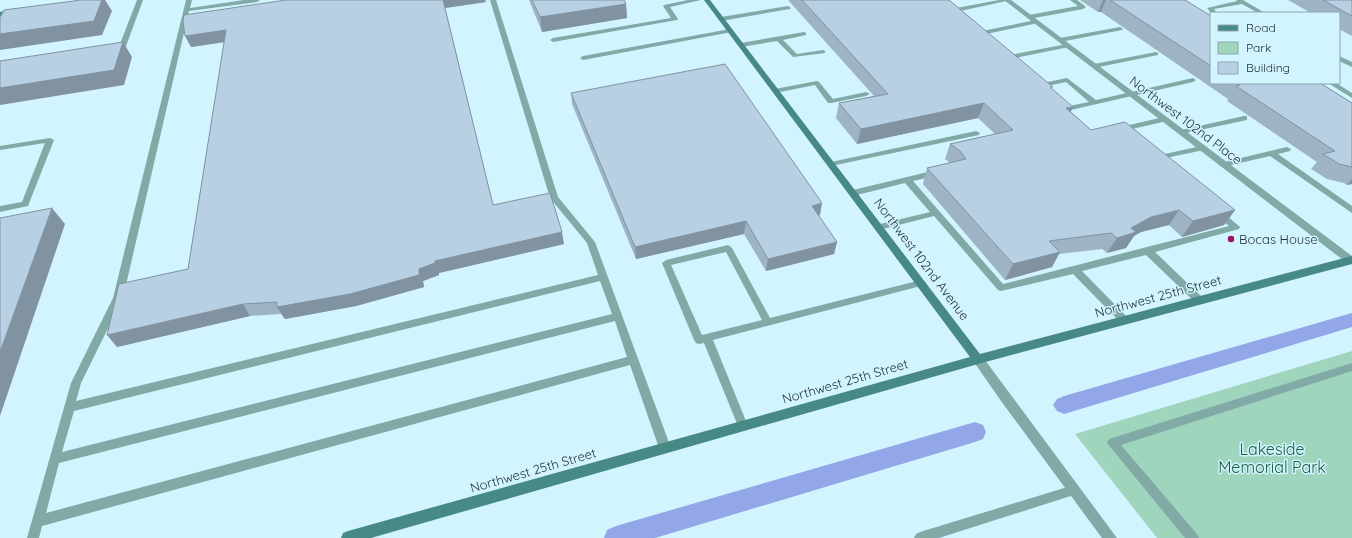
<svg xmlns="http://www.w3.org/2000/svg" width="1352" height="538" viewBox="0 0 1352 538" font-family="Quicksand,sans-serif">
<style>
.green{fill:#a0d5bd}
.lines{fill:none;stroke-linecap:round;stroke-linejoin:round}
.canal{fill:#92a6e8;fill-rule:evenodd}
.lane{fill:#81aaa7;fill-rule:evenodd}
.street{fill:#81aaa7;fill-rule:evenodd}
.secondary{fill:#478985;fill-rule:evenodd}
.wall{fill:#9eb3c4}
.shaded-wall{fill:#8192a0}
.building{fill:#b8d0e4;stroke:#8192a0}
.poi-dot{fill:#9b1365;stroke:#d2f4fe;stroke-width:1.5}
.labels{text-anchor:middle;stroke-width:3;stroke-linejoin:round;paint-order:stroke}
.street-label{font-size:13px;fill:#253236;stroke:#d2f4fe}
.poi-label{font-size:13px;fill:#253236;stroke:#d2f4fe;text-anchor:start}
.near-park-label{font-size:16px;fill:#1b5d44;stroke:#d2f4fe}
</style>
<rect width="100%" height="100%" fill="#d2f4fe"/>
<polygon class="green" points="1352,351 1352,538 1157,538 1075,434"/>
<g class="lines">
<g class="canal">
<polygon points="1352,313 1352,327 1064,414 1057,411 1053,405 1057,399 1064,396"/>
<polygon points="975,422 983,425 986,432 983,439 975,442 655,538 604,538 607,530 616,526"/>
</g>
<g class="lane">
<polygon points="137,0 143,0 126,46 123,48 112,48 112,46 120,44"/>
<path d="M186 0H192L190 8 244 0H260L257 2 189 11 123 298 81 383 76 401 598 275 587 243 550 198 490 0H496L558 197 595 242 671 448 669 451 665 453 661 451 659 448 630 365 42 526 39 538H27L71 383 113 298ZM600 281 612 314 62 452 74 411ZM615 321 627 357 46 513 59 463Z"/>
<polygon points="688,0 701,0 670,7 678,19 677,20 553,42 550,40 553,38 671,18 663,6 664,5"/>
<polygon points="999,0 1011,0 951,13 948,11 951,9"/>
<polygon points="1070,0 1077,0 1086,7 1083,9 1029,19 1026,17 1029,15 1078,6"/>
<polygon points="1236,0 1243,0 1265,13 1258,13 1242,4 1214,9 1217,13 1211,13 1207,8 1237,1"/>
<polygon points="788,6 791,8 790,9 721,21 718,19 721,17"/>
<polygon points="1036,20 1038,21 1038,23 977,36 974,34 977,32"/>
<polygon points="1120,27 1123,29 1122,30 1060,42 1057,40 1060,38"/>
<polygon points="730,29 732,30 732,32 583,60 580,58 583,56"/>
<polygon points="804,32 806,33 806,35 783,40 797,54 823,50 825,51 825,53 793,57 777,41 741,47 738,45 741,43"/>
<polygon points="1067,44 1069,45 1069,47 1005,60 1002,58 1005,56"/>
<polygon points="1156,52 1158,53 1158,55 1094,68 1091,66 1094,64"/>
<polygon points="1339,56 1352,62 1352,67 1339,61"/>
<polygon points="1067,78 1096,100 1193,78 1196,80 1193,82 1062,112 1058,110 1059,108 1089,102 1066,82 1038,88 1035,86 1038,84"/>
<polygon points="817,81 819,82 833,99 866,92 870,94 866,96 831,103 828,103 815,85 775,93 772,91 775,89"/>
<polygon points="1328,83 1336,83 1352,93 1352,98"/>
<polygon points="1244,116 1247,116 1247,120 1181,134 1177,132 1181,130"/>
<polygon points="1164,117 1167,117 1167,121 1119,132 1115,130 1116,128"/>
<polygon points="976,131 980,133 979,135 831,166 827,164 831,162"/>
<polygon points="50,138 54,140 28,206 0,212 0,206 22,202 45,143 0,150 0,146"/>
<polygon points="1201,146 1205,148 1204,150 1156,160 1152,158 1156,156"/>
<polygon points="1287,147 1291,149 1290,151 1278,154 1352,206 1352,213 1270,156 1223,167 1219,165 1220,163"/>
<polygon points="936,170 940,173 939,175 913,181 1003,284 1229,226 1214,214 1213,212 1217,209 1220,210 1240,227 1239,229 1155,252 1202,297 1204,300 1202,303 1196,303 1146,255 1082,271 1127,317 1129,320 1127,323 1121,323 1073,274 1001,291 998,290 934,216 879,230 876,229 875,227 876,225 930,212 905,183 853,196 849,193 853,190"/>
<path d="M728 245 732 248 770 318 921 280 924 281 926 283 924 285 921 286 713 340 748 426 747 429 743 431 739 429 738 426 704 343 699 344 696 343 694 340 662 263 666 260ZM726 252 762 320 702 335 671 265Z"/>
<polygon points="1352,363 1352,371 1121,445 1197,534 1199,538 1185,538 1107,443 1108,440 1112,438"/>
<polygon points="1074,485 1078,486 1080,490 1078,494 1074,495 939,538 914,538 916,534 920,532"/>
</g>
<g class="street">
<polygon points="1004,0 1011,0 1352,256 1352,263 1347,263"/>
<polygon points="978,354 982,356 1117,538 1102,538 1001,401 974,362 972,359 974,356"/>
</g>
<g class="secondary">
<polygon points="704,0 710,0 980,354 1352,256 1352,264 978,364 371,538 341,538 343,533 348,531 970,357"/>
<polygon points="16,8 19,10 18,11 0,16 0,12"/>
</g>
</g>
<g class="wall">
<polygon points="286,0 485,0 486,2 445,8 493,205 564,244 439,273 439,275 423,281 424,287 356,306 285,319 281,314 250,316 117,347 188,269 224,42 191,47"/>
<polygon points="529,0 624,0 626,4 627,18 542,32"/>
<polygon points="788,0 949,0 1052,89 1071,112 1091,130 1235,210 1224,225 1182,237 1169,225 1141,232 1134,236 1126,248 1107,253 1102,249 1059,254 1052,267 1005,280 923,184 927,168 950,163 945,159 950,144 995,134 978,118 857,144 836,118 839,103 874,96"/>
<polygon points="1080,0 1185,0 1211,16 1211,83 1320,83 1352,103 1352,184 1347,185 1344,183 1327,179 1311,169 1317,162 1227,101 1228,99 1101,12 1098,12"/>
<polygon points="1288,0 1352,0 1352,36 1339,29 1339,13 1311,13"/>
<polygon points="571,93 820,215 818,216 837,242 834,254 766,271 744,234 636,259 572,104"/>
</g>
<g class="shaded-wall">
<polygon points="102,0 105,0 112,11 102,35 0,50 0,34"/>
<polygon points="443,0 485,0 486,2 445,8"/>
<polygon points="1103,0 1106,0 1101,12 1098,12"/>
<polygon points="626,4 627,18 542,32 540,17"/>
<polygon points="226,30 232,41 191,47 185,36"/>
<polygon points="123,42 132,57 124,85 0,105 0,88"/>
<polygon points="984,103 978,118 857,144 861,129"/>
<polygon points="1073,107 1066,122 1066,108"/>
<polygon points="1352,179 1352,184 1347,185"/>
<polygon points="822,203 820,215 809,218 812,206"/>
<polygon points="52,208 65,224 0,416 0,352"/>
<polygon points="1179,210 1169,225 1141,232 1134,236 1126,248 1107,253 1117,238 1131,228 1151,217"/>
<polygon points="1235,210 1224,225 1182,237 1193,221"/>
<polygon points="746,221 744,234 636,259 635,247"/>
<polygon points="562,232 564,244 439,273 439,275 423,281 424,287 356,306 285,319 277,307 419,269 435,261"/>
<polygon points="837,242 834,254 766,271 768,259"/>
<polygon points="1060,252 1052,267 1005,280 1013,264"/>
<polygon points="243,304 250,316 117,347 107,335"/>
</g>
<g class="building">
<polygon points="81,0 102,0 94,21 0,34 0,18 4,10"/>
<polygon points="286,0 443,0 493,205 550,193 562,232 435,261 435,263 419,269 419,275 350,294 277,307 277,302 243,304 107,335 119,284 188,269 226,30 185,36 183,21 184,15"/>
<polygon points="532,0 624,0 626,4 540,17"/>
<polygon points="802,0 949,0 1053,87 1050,87 1073,107 1066,108 1091,130 1125,122 1235,210 1193,221 1179,210 1151,217 1131,228 1136,232 1117,238 1111,233 1049,241 1060,252 1013,264 927,168 966,159 960,151 950,144 1013,130 984,103 861,129 839,103 888,94"/>
<polygon points="1110,0 1185,0 1211,16 1211,66"/>
<polygon points="1323,0 1352,0 1352,16"/>
<polygon points="123,42 114,70 0,88 0,61"/>
<polygon points="725,64 822,203 812,206 837,242 768,259 746,221 635,247 571,93"/>
<polygon points="1236,83 1320,83 1352,103 1352,167 1339,164 1323,154 1335,151 1236,86 1240,85"/>
<polygon points="52,208 0,352 0,218"/>
</g>
<circle class="poi-dot" cx="1231" cy="239" r="4"/>
<g class="labels">
<g class="street-label">
<text transform="translate(1186 120) rotate(37)" y="5">Northwest 102nd Place</text>
<text transform="translate(922 259) rotate(53)" y="5">Northwest 102nd Avenue</text>
<text transform="translate(1158 296) rotate(-15)" y="5">Northwest 25th Street</text>
<text transform="translate(845 381) rotate(-16)" y="5">Northwest 25th Street</text>
<text transform="translate(533 470) rotate(-16)" y="5">Northwest 25th Street</text>
</g>
<g class="poi-label">
<text x="1239" y="244">Bocas House</text>
</g>
<g class="near-park-label">
<text x="1272" y="455">Lakeside<tspan x="1272" dy="18">Memorial Park</tspan></text>
</g>
</g>
<rect x="1210" y="12" width="130" height="72" fill="#d2f4fe" stroke="#8da6ae"/>
<rect x="1218" y="25" width="20" height="6" fill="#478985" stroke="#8da6ae"/>
<text x="1246" y="32" font-size="12" fill="#253236">Road</text>
<rect x="1218" y="42" width="20" height="12" fill="#a0d5bd" stroke="#8da6ae"/>
<text x="1246" y="52" font-size="12" fill="#253236">Park</text>
<rect x="1218" y="62" width="20" height="12" fill="#b8d0e4" stroke="#8da6ae"/>
<text x="1246" y="72" font-size="12" fill="#253236">Building</text>
</svg>
